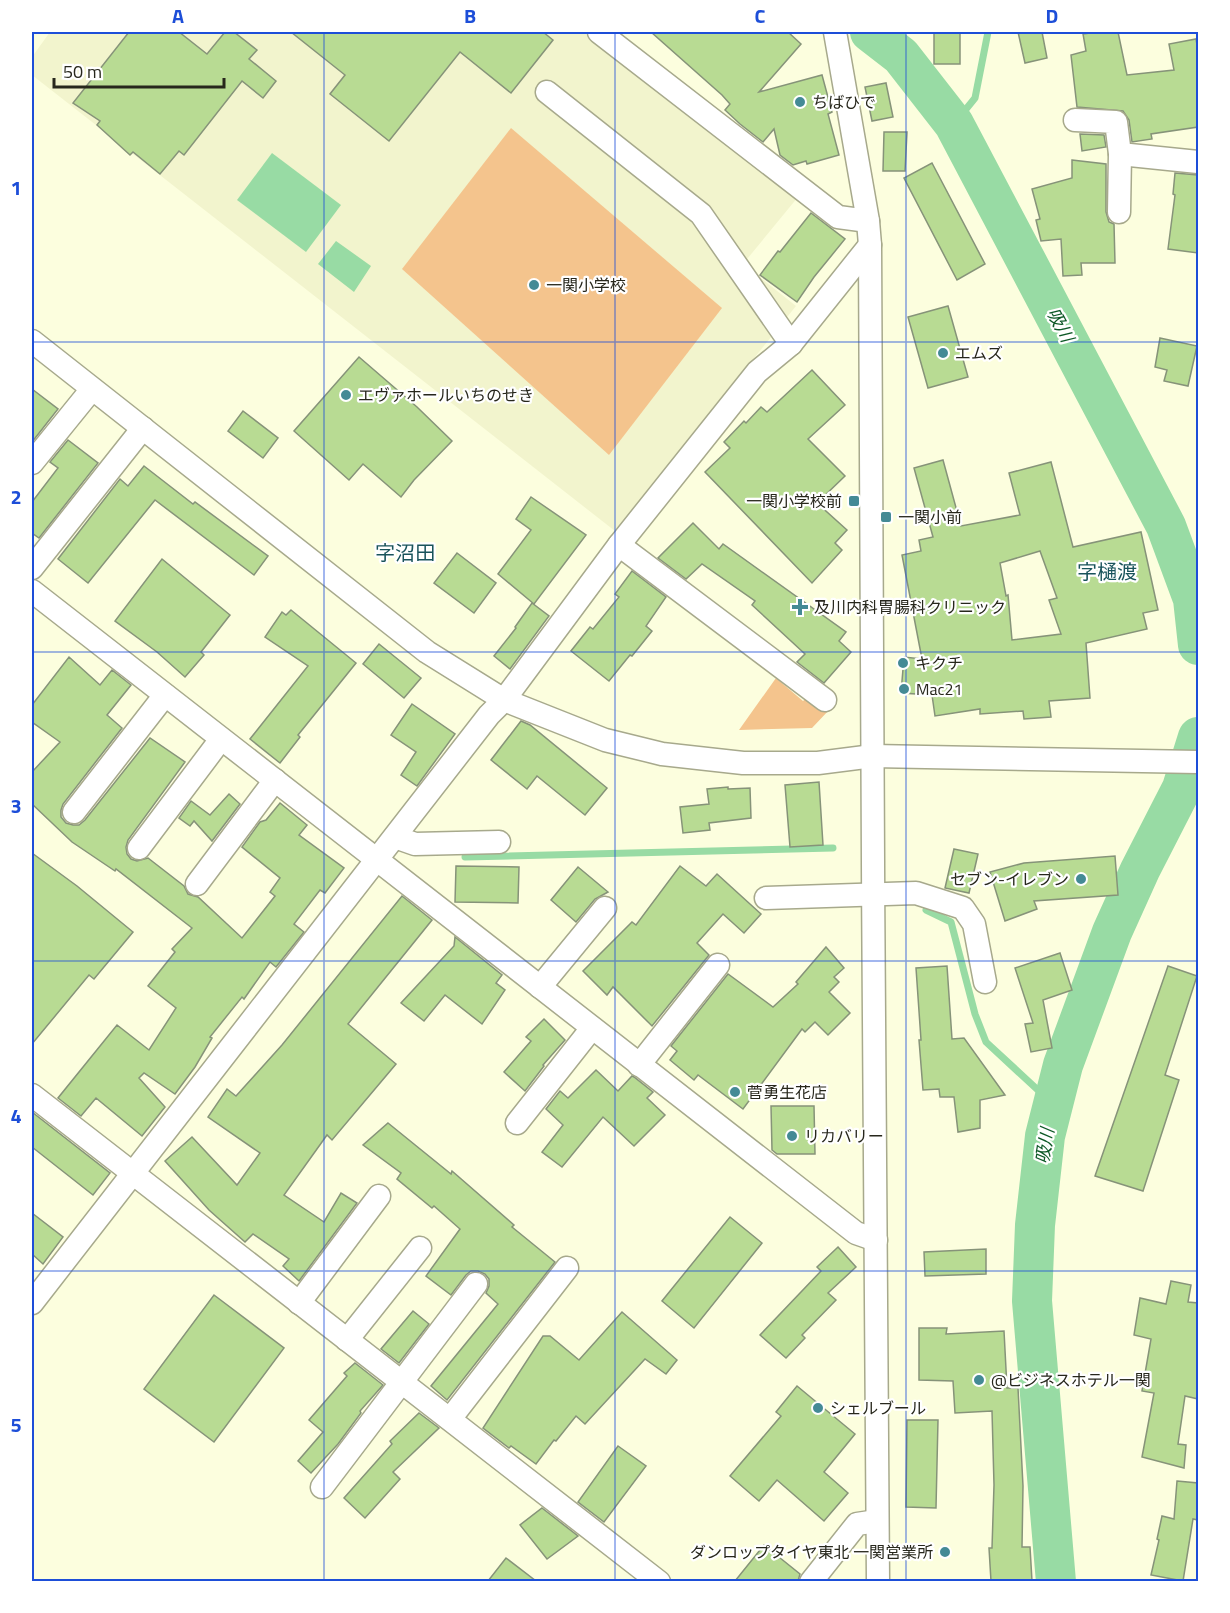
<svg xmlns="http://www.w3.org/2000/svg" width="1230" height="1613" viewBox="0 0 1230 1613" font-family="'Titillium Web','Noto Sans JP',sans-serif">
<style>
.built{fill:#f2f4cd}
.green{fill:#f4c48d}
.water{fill:#98dba4}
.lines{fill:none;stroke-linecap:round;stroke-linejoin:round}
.stream{stroke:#98dba4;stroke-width:7}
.river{stroke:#98dba4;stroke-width:40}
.building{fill:#b8db93;stroke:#869379;stroke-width:1.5;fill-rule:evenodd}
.minor-casing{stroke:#a7a98c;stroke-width:25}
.minor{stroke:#fff;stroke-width:22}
.grid{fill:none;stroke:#1d4ed8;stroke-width:1.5;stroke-opacity:0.55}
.poi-dot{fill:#448a95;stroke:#fff;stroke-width:2}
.labels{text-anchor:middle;stroke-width:4.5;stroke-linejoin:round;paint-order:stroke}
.poi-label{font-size:16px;fill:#27271c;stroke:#fff;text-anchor:start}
.water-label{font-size:18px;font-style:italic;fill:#0e5927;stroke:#fff}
.quarter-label{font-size:20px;fill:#19535b;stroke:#fff}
.neatline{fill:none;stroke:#1d4ed8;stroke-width:2}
.grid-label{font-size:20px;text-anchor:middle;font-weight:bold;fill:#1d4ed8}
</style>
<rect width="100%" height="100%" fill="#fcfede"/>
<polygon class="built" points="50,32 583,32 798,197 743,264 796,306 615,531 32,75 32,57"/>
<g class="green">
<polygon points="511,128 722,308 609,455 402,269"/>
<polygon points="776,678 803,701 810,695 830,709 812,728 739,730"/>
</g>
<g class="water">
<polygon points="272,153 341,205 306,252 237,200"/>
<polygon points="336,241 371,266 354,292 318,264"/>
</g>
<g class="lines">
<g class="stream">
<polyline points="954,124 975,98 988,32"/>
<polyline points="465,857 833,848"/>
<polyline points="926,910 951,922 975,1014 986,1042 1053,1104"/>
</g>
<g class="river">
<polyline points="870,32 901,56 954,124 1166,526 1193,599 1198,645"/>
<polyline points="1056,1582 1032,1301 1035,1225 1045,1136 1063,1065 1112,932 1140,870 1182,788 1198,737"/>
</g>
</g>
<g class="building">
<polygon points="129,32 179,32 207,54 225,32 234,32 257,50 249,59 276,81 263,98 242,81 184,155 179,151 160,174 133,152 130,155 97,125 100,121 73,103"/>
<polygon points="291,32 543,32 553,40 511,93 460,52 389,141 330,94 345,75"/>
<polygon points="651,32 788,32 801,44 759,92 822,75 832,112 828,114 839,155 807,164 806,161 793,165 780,155 774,129 763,142 740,124 725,110 730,104 722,95"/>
<rect x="934" y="32" width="26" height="32"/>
<polygon points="1018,32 1042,32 1047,58 1025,63"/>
<polygon points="1097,32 1118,32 1127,75 1174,70 1169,44 1196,39 1198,51 1198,127 1151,134 1152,139 1132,142 1129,120 1123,111 1077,107 1071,55 1086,51 1083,34"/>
<polygon points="886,83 893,117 872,121 865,87"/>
<polygon points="884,132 907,132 905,171 883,171"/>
<polygon points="1080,134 1104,135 1106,147 1082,151"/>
<polygon points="1072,160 1106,164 1106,212 1109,222 1114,224 1115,263 1081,263 1082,275 1063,276 1061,239 1041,241 1036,220 1040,219 1032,189 1072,178"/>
<polygon points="932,163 985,264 957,280 904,178"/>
<polygon points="1175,173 1198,175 1198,253 1168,249 1175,195 1173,194"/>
<polygon points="811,213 845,239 814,277 797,302 760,275 778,251 780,252"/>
<polygon points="948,306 968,377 928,388 908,317"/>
<polygon points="1160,338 1197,346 1188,386 1164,381 1167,370 1155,367"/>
<polygon points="359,357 417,407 452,441 414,480 401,497 363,464 349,480 294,431"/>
<polygon points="812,370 845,405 808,439 845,476 817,503 847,530 835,543 842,550 812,583 705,472 730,448 724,442 744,421 746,423 761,407 767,412"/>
<polygon points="32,389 58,409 32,442"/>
<polygon points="243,411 278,438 263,458 228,431"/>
<polygon points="68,440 98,463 39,538 32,533 32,502 58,468 50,462"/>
<path d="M943 460 961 526 1020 515 1009 473 1051 462 1073 547 1141 532 1158 610 1143 613 1147 629 1086 643 1090 698 1049 701 1051 717 1024 719 1023 711 980 714V709L935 716 932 695 901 693 904 657 922 659 902 555 921 551 919 540 933 537 914 468ZM1040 551 1057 598 1049 600 1061 634 1012 640 1008 595 1006 596 1000 563Z"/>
<polygon points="144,466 193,504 195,502 268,556 254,575 155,500 88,583 58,559 120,479 128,486"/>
<polygon points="531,497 586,535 534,604 498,574 531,530 516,519"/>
<polygon points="693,523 719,549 723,544 846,632 839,641 851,652 824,683 797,662 805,654 752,605 755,601 702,564 686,579 658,558"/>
<polygon points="457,553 496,583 474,613 434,583"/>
<polygon points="162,559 230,615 201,652 204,655 185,677 157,652 115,621"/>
<polygon points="632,571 666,597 646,626 652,631 632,656 630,655 609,681 571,651 590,627 593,629 619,597 615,594"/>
<polygon points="532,603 549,616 510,669 494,656 516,628 515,627"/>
<polygon points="291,610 356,663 298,735 300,737 280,763 250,739 308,666 265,637 282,612 286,615"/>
<polygon points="379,644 421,678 404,698 363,664"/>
<polygon points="69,657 100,685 112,670 131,685 107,715 122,728 63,804 61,810 61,817 66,823 73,825 79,825 85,820 150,738 185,762 128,840 126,847 127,854 131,859 137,861 148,858 184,886 188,894 198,897 242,938 275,896 270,892 280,878 242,847 260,822 266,820 280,803 307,825 299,835 344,868 325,893 320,890 294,924 304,932 276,967 270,962 244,999 242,997 210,1037 212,1038 195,1067 175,1094 144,1073 139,1078 165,1107 142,1136 96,1098 81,1116 58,1098 117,1025 149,1050 176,1008 148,986 175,952 172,949 192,928 116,869 115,871 72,842 32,804 32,772 60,742 32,722 32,705"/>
<polygon points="412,704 455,734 417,786 401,775 416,752 391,735"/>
<polygon points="521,721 530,725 607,788 585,815 537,776 527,789 491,760"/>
<polygon points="819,782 823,845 790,847 785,785"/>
<polygon points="728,787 728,789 750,788 751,818 709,823 710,830 683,833 680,807 709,804 707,789"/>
<polygon points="229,794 240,804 212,841 194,821 190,826 179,818 191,801 210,815"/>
<polygon points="954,849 978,854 969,893 945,888"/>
<polygon points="32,853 77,886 133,932 94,979 89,975 32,1044"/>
<polygon points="1115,856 1118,895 1034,901 1037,909 1005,921 990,872 1024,863"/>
<polygon points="456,866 519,867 518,903 455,902"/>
<polygon points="680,866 706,886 717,874 761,914 744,933 723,914 697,943 709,955 652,1026 613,987 607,995 583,971 632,922 636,925"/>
<polygon points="578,867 608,892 595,899 576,922 551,900"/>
<polygon points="402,896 432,920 348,1024 396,1064 332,1140 327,1135 284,1195 324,1222 341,1193 357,1203 299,1281 283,1266 289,1259 253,1234 245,1242 209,1210 165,1161 192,1137 237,1185 260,1153 208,1117 227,1089 236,1096 282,1045"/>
<polygon points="455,937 502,975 496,983 505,990 482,1024 445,995 424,1021 401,1003 454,946"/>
<polygon points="826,947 844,968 834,977 839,982 829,992 850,1013 828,1035 815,1022 805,1032 802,1029 743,1109 698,1075 694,1080 670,1060 677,1051 671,1046 728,974 773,1007 798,984 796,982"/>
<polygon points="1060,953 1072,990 1043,1000 1052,1048 1031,1052 1025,1024 1033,1023 1015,968"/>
<polygon points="947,966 952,1039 964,1038 1005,1095 980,1100 980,1128 958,1132 954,1097 940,1097 939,1089 923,1090 919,1040 921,1040 916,968"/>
<polygon points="1168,966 1197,976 1165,1075 1179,1080 1143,1191 1095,1176"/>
<polygon points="544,1019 565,1040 543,1065 544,1066 525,1091 504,1072 531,1041 526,1037"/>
<polygon points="596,1070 618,1091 632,1076 634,1077 653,1092 647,1098 665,1115 634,1146 603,1117 562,1167 542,1152 563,1125 546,1109 560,1091 568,1098"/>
<polygon points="771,1106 814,1106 815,1154 777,1154 772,1150"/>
<polygon points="32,1112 110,1173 93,1195 32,1147"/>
<polygon points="388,1123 451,1174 452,1171 514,1225 512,1227 555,1262 447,1400 431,1386 498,1304 486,1293 489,1286 489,1279 485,1274 478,1271 471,1271 466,1275 451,1295 426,1276 460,1229 434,1206 432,1208 397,1179 401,1173 363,1145"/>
<polygon points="32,1213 63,1237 43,1264 32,1254"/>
<polygon points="730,1217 762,1243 694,1328 662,1301"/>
<polygon points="838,1247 856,1267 828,1293 836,1300 802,1335 805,1338 786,1358 760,1335 821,1271 817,1267"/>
<polygon points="986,1249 986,1274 925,1276 924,1252"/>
<polygon points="1171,1281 1191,1285 1188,1302 1198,1303 1198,1399 1185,1396 1178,1444 1186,1445 1184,1468 1142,1457 1154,1393 1142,1391 1151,1339 1134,1335 1140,1298 1166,1304"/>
<polygon points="214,1295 284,1348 214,1442 144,1389"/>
<polygon points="413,1311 429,1324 399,1363 381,1349"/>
<polygon points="622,1312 677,1360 666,1374 645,1359 585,1424 576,1416 556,1441 554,1440 536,1464 511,1446 509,1448 483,1428 543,1336 550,1336 579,1360"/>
<polygon points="919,1328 947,1328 946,1334 1004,1331 1007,1388 1018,1388 1023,1486 1022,1547 1030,1547 1032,1581 991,1581 989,1548 992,1548 994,1485 992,1411 955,1413 953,1381 919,1380"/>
<polygon points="355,1363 383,1385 360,1411 361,1413 338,1444 311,1473 298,1461 323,1432 309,1420 347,1376 344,1373"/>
<polygon points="797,1386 855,1434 824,1472 848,1493 824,1521 777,1480 759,1501 730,1476 781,1416 776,1412"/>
<polygon points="419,1413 439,1428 393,1472 400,1479 365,1518 344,1498 392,1444 390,1441"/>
<polygon points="907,1420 938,1420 936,1508 906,1507"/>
<polygon points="618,1446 646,1466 604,1522 578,1502"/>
<polygon points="1177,1481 1198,1483 1198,1520 1193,1519 1183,1581 1151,1575 1159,1540 1157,1539 1162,1516 1174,1519"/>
<polygon points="542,1508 578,1536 547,1559 520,1525"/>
<polygon points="764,1545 800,1574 798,1581 735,1581"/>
<polygon points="506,1558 536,1581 488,1581"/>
</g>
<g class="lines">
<defs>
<g id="minor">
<polyline points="599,32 838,217 868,221"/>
<path d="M835 32 868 221 870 245C873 691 873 1136 878 1582"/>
<polyline points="547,92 701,214 791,344"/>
<polyline points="1075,120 1116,122 1120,154 1198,162"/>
<polyline points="1119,212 1120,154"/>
<polyline points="32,341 427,652 504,700 605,740 662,754 743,763 818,763 873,756 1198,762"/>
<polyline points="32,463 92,389"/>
<polyline points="619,545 825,700"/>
<polyline points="32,568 143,428"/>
<polyline points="32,591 856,1233 876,1240"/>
<polyline points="74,812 165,695"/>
<polyline points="395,837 415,844 499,842"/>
<polyline points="139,848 221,739"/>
<polyline points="197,884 275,780"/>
<polyline points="766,898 916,893 963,908 974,924 985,982"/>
<polyline points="540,987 605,908"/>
<polyline points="639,1065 718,965"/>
<polyline points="32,1095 659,1582"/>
<polyline points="517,1123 592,1028"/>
<polyline points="32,1303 489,715 504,700 619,545 757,372 791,344 870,245"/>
<polyline points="299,1303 379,1196"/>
<polyline points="347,1340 420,1248"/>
<polyline points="450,1419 567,1268"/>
<polyline points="322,1487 476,1284"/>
<polyline points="811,1582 857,1524 877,1521"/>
</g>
</defs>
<use href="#minor" class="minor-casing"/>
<use href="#minor" class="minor"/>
</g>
<path class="grid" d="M324 32V1582M615 32V1582M906 32V1582M32 342H1198M32 652H1198M32 961H1198M32 1271H1198"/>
<g class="poi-dot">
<circle cx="800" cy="102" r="6"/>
<circle cx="534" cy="285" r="6"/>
<circle cx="943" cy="353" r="6"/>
<circle cx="346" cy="395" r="6"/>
<rect x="848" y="495" width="12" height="12" rx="3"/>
<rect x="880" y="511" width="12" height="12" rx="3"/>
<path d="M797 598h6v6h6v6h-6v6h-6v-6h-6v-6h6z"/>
<circle cx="903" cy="663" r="6"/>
<circle cx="904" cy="689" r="6"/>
<circle cx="1081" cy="879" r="6"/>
<circle cx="735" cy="1092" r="6"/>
<circle cx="792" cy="1136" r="6"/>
<circle cx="979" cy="1380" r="6"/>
<circle cx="818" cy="1408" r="6"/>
<circle cx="945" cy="1552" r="6"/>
</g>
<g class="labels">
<g class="poi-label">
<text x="812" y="108">ちばひで</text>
<text x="546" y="291">一関小学校</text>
<text x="955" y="359">エムズ</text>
<text x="358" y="401">エヴァホールいちのせき</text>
<text x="842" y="507" text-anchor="end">一関小学校前</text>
<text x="898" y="523">一関小前</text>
<text x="814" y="613">及川内科胃腸科クリニック</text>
<text x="915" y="669">キクチ</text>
<text x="916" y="695">Mac21</text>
<text x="1069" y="885" text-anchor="end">セブン-イレブン</text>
<text x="747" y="1098">菅勇生花店</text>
<text x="804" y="1142">リカバリー</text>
<text x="991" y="1386">@ビジネスホテル一関</text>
<text x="830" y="1414">シェルブール</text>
<text x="933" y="1558" text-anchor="end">ダンロップタイヤ東北 一関営業所</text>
</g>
<g class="water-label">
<text transform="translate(1060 325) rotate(62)" y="6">吸川</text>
<text transform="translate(1045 1146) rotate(-81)" y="6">吸川</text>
</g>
<g class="quarter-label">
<text x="405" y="560">字沼田</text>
<text x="1107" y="579">字樋渡</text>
</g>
</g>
<rect width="1230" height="1613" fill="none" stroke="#ffffff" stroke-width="66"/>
<path d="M54 78v9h170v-9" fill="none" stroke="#27271c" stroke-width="3"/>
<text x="63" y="78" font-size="18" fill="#27271c" stroke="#ffffff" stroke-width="4.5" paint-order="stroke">50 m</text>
<rect x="33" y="33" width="1164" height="1547" class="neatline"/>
<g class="grid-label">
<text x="178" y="23">A</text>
<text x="470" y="23">B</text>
<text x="760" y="23">C</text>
<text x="1052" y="23">D</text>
<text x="16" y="195">1</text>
<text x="16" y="504">2</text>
<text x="16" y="813">3</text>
<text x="16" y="1123">4</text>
<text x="16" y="1432">5</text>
</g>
</svg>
